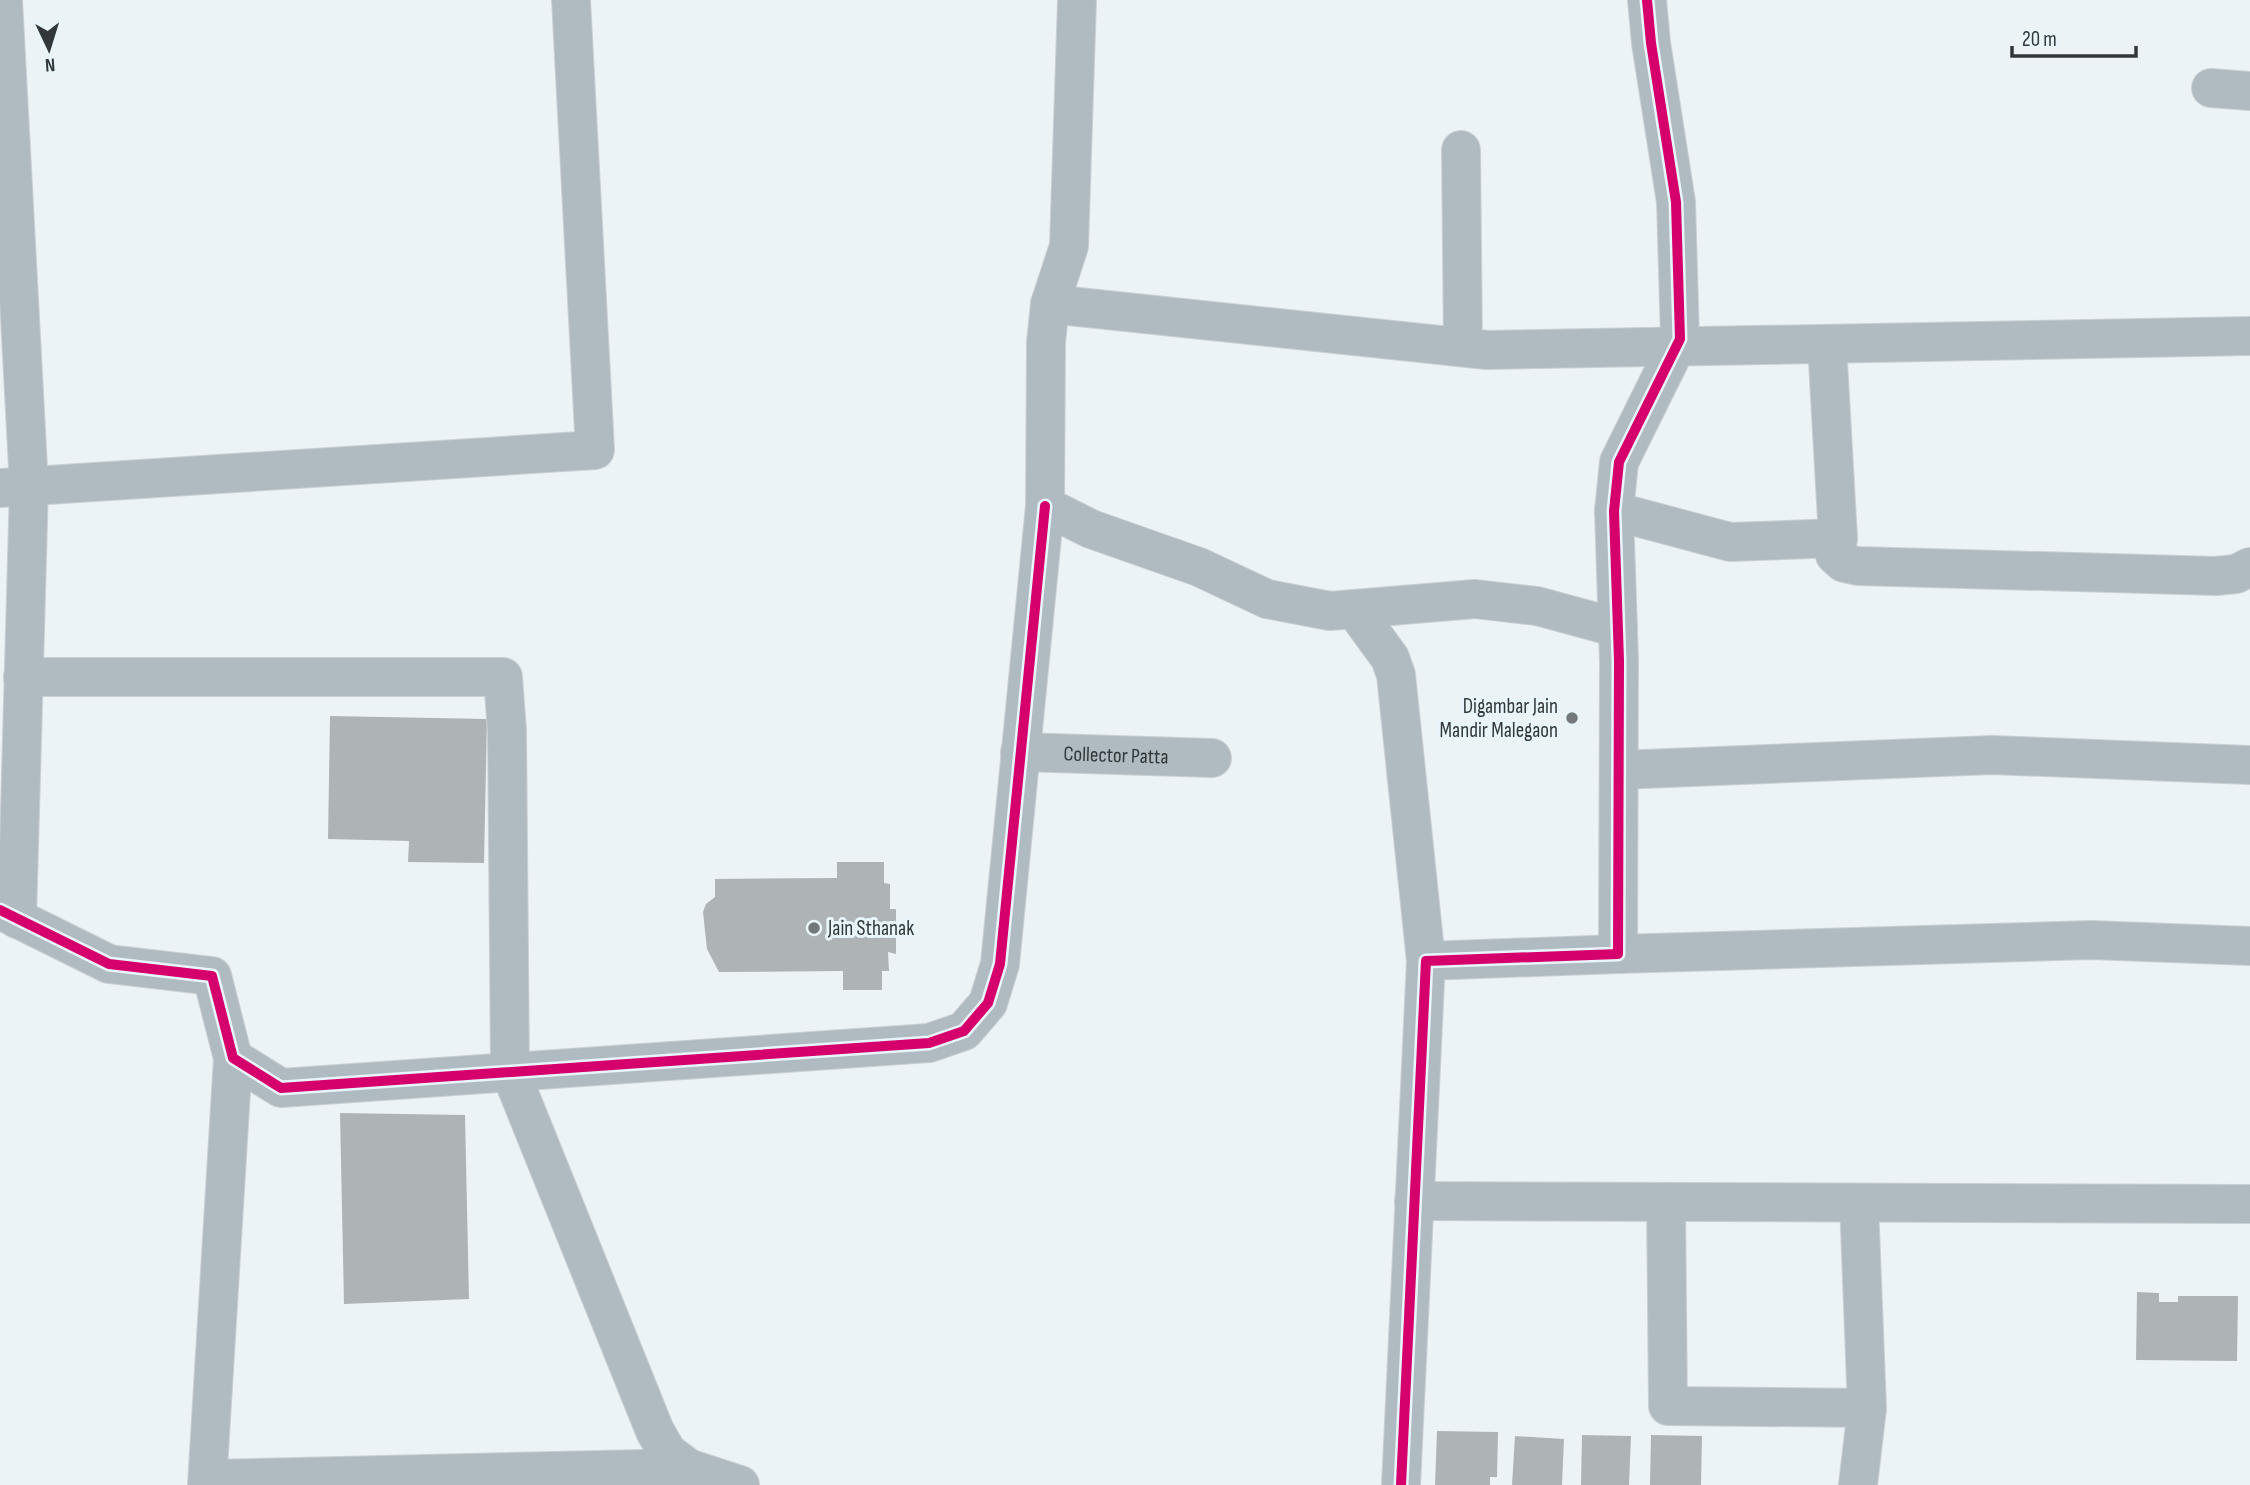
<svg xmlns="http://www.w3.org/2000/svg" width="2250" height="1485" viewBox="0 0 2250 1485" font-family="'Sofia Sans Condensed',sans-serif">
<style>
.building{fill:#aeb3b6}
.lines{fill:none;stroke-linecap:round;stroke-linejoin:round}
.minor-casing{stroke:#cbd0d3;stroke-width:40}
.minor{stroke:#afbbc0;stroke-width:38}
.cycleway-casing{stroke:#e8f5fa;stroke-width:15}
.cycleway{stroke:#d6006c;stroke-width:10}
.poi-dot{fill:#73797b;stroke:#e8f5fa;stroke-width:2.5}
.labels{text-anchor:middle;stroke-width:6;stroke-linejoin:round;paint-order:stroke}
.poi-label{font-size:21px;fill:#323739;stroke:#e8f5fa;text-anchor:end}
.street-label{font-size:21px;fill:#323739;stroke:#e8f5fa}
</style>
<rect width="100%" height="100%" fill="#ecf3f6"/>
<g class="building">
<polygon points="330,716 487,719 484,863 408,862 409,841 328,839"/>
<polygon points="837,862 884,862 884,883 890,884 890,909 896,909 896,954 888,952 889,971 882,971 882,990 843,990 843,971 719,972 707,949 703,912 706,904 715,897 715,879 837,878"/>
<polygon points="340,1113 465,1115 469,1299 344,1304"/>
<polygon points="2137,1292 2159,1293 2159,1302 2178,1302 2178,1296 2238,1296 2237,1361 2136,1360"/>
<polygon points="1437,1431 1498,1432 1497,1477 1490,1477 1490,1485 1435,1485"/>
<polygon points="1582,1435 1631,1436 1629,1485 1581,1485"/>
<polygon points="1651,1435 1702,1436 1701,1485 1650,1485"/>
<polygon points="1515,1436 1564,1439 1562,1485 1512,1485"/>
</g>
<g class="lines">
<defs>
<g id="minor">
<polyline points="3,0 29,486 17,919"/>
<polyline points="1077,0 1069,246 1050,304 1046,342 1045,506 1091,529 1199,567 1267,599 1330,611 1475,599 1537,606 1618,628"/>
<polyline points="2211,88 2250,91"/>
<polyline points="1461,150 1463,346"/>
<polyline points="1050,304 1487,350 2250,336"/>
<polyline points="1827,344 1838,538 1835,555 1844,563 1858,566 2216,576 2236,574 2250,567"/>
<polyline points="0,488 595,450 571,0"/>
<polyline points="1614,511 1730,542 1838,538"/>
<polyline points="1355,610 1390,658 1396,675 1426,961"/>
<polyline points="23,677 503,677 507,731 510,1071 655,1431 667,1452 688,1468 740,1485"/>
<path id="s1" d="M1020 752 1212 758"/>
<polyline points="1619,770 1992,755 2250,765"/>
<polyline points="0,910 109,964 212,976 233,1058 281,1088 929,1043 964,1031 988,1003 1000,964 1045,506"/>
<polyline points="1618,954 2091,940 2250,946"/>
<polyline points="1414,1201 2250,1204"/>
<polyline points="1666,1202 1668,1406 1867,1408 1859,1203"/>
<polyline points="208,1479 688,1468"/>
<polyline points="207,1485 233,1058"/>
<polyline points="1401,1485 1426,961 1618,954 1619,661 1614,511 1619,462 1680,339 1676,202 1651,43 1647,0"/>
<polyline points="1858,1485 1867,1408"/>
</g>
</defs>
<use href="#minor" class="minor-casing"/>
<use href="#minor" class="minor"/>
<defs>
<g id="cycleway">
<polyline points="0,910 109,964 212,976 233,1058 281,1088 929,1043 964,1031 988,1003 1000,964 1045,506"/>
<polyline points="1401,1485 1426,961 1618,954 1619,661 1614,511 1619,462 1680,339 1676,202 1651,43 1647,0"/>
</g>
</defs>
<use href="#cycleway" class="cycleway-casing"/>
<use href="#cycleway" class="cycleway"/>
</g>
<g class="poi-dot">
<circle cx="1572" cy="718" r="7"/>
<circle cx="814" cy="928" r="7"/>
</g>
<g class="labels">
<g class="poi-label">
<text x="1558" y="713">Digambar Jain<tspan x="1558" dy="24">Mandir Malegaon</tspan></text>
<text x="828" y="935" text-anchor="start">Jain Sthanak</text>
</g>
<g class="street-label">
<text dy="7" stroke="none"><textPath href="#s1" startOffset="96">Collector Patta</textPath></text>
</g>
</g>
<g transform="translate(49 49) rotate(176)" stroke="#e8f5fa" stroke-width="5" paint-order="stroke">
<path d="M0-5L12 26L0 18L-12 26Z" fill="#323739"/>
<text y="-10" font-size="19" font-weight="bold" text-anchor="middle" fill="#323739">N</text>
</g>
<path d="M2012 46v10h124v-10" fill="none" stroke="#323739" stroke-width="3.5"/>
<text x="2022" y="46" font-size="21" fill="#323739" stroke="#e8f5fa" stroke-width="5" paint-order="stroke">20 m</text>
</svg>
